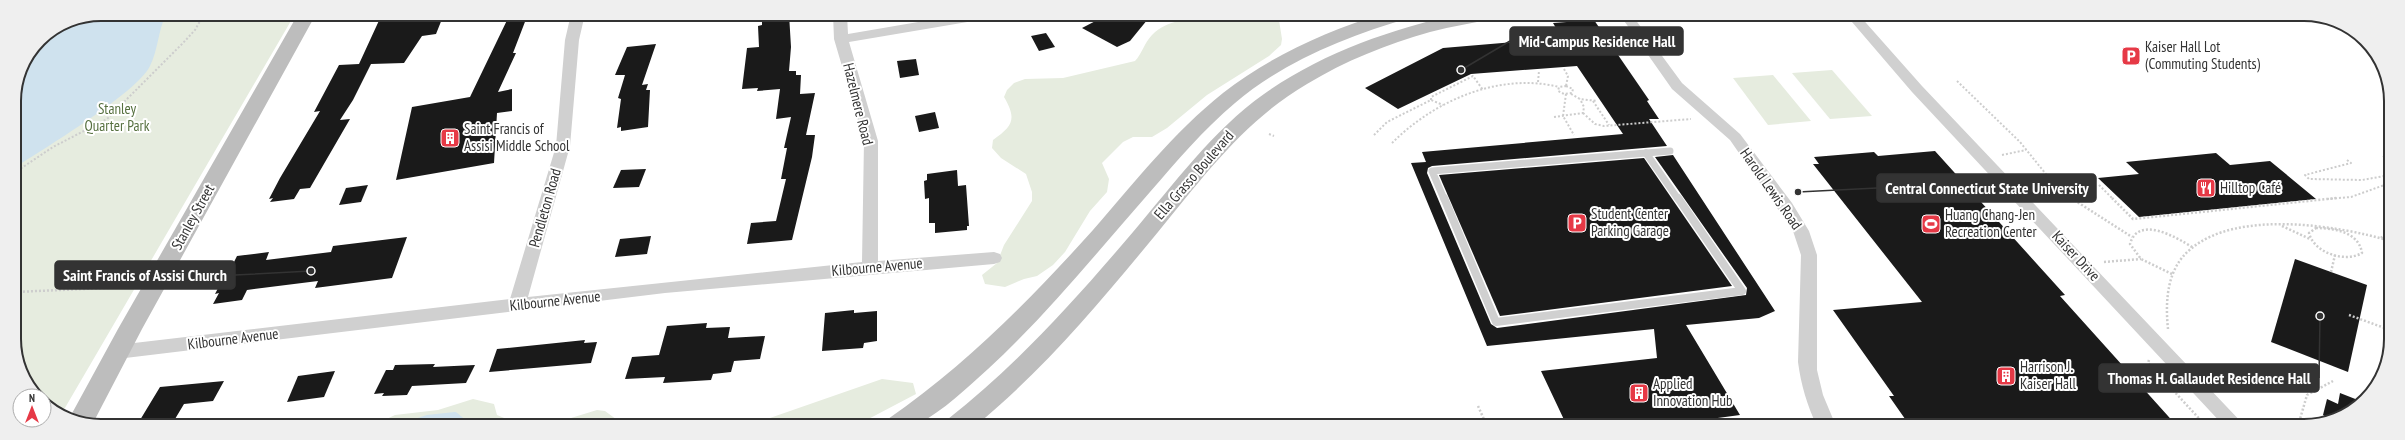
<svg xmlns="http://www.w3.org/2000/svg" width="2405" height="440" viewBox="0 0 2405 440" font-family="'PT Sans Narrow',sans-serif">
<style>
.green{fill:#e6ecdf}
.water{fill:#cfe2ee}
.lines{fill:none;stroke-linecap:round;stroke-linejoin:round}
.stream{stroke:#cfe2ee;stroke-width:6}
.building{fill:#1a1a1a}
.path-far1{stroke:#cdcdcd;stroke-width:2;stroke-dasharray:2 2;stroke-linecap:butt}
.path{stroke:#cdcdcd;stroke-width:2.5;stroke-dasharray:2 2;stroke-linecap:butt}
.service-far1{stroke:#d0d0d0;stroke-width:7}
.service{stroke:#d0d0d0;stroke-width:8}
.minor{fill:#d0d0d0;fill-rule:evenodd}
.secondary{fill:#bdbdbd;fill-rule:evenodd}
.labels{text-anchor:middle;stroke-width:4;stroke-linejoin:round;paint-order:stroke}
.poi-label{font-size:15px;fill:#333;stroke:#fff;text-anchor:start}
.street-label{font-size:15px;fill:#333;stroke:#fff}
.park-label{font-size:15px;fill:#56703f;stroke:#fff}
.rim{fill:none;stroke:#333;stroke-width:2}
.leader{fill:none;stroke:#333;stroke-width:1.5}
.callout-dot{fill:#333;stroke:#fff;stroke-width:1.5}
.callout{fill:#333;stroke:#333;stroke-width:1.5}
.callout-label{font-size:16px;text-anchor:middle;font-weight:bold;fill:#fff}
</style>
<rect width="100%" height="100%" fill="#fff"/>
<g class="green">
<polygon points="101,14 295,14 62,413 44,405 44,396 39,396 16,357 14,100 21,67 40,39 68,21"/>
<path d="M1206 14H1278L1282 39 1281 45 1269 56 1207 95 1167 128 1152 137H1133L1123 142 1102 163 1109 179 1107 192 1090 211 1065 252 1053 265 1037 276 1024 279 1005 287 985 284 982 275 997 263 1004 245 1032 201V192L1026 174 1001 158 992 148 993 140C1013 126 1017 119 1004 97L1007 90 1014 83 1025 79 1063 78 1135 61C1142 54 1144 43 1152 35 1169 18 1187 22 1206 14Z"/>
<polygon points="1832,70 1872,116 1830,119 1792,73"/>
<polygon points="1773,75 1811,121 1768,125 1733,78"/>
<polygon points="882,379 913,383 916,394 857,425 739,425 767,419"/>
<polygon points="473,399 494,404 497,415 509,420 571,418 597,410 605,411 624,425 374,425 395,415 438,410"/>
</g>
<path class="water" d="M101 14H166C158 31 158 50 150 66 138 92 42 150 14 168 14 113 6 47 67 21 77 17 90 16 101 14Z"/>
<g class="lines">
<polyline class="stream" points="406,425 427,418 455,415 467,425"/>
</g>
<g class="building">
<polygon points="382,14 444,14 436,34 422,36 404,63 371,64 353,100 340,120 350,119 310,188 300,189 294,199 270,202 273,198 269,199 280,178 320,111 314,112 339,65 359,64"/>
<polygon points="510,14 528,14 513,53 516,53 498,92 512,89 512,111 497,113 494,163 396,180 412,107 470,97"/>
<polygon points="762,14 789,14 791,47 789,71 796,71 796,75 801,75 800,94 815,93 806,135 815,135 812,157 792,240 747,244 751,223 776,221 786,179 781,179 787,148 784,148 791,117 776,119 780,89 757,91 758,88 742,89 747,48 759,47 758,26 762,25"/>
<polygon points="1109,14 1152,14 1130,41 1117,47 1082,28"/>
<polygon points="1594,20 1649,100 1647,101 1659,119 1649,119 1667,146 1432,166 1428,168 1427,173 1491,324 1497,328 1746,295 1747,288 1655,157 1673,155 1775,311 1759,318 1686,325 1740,415 1688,422 1690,426 1567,426 1541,371 1657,358 1654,329 1487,346 1411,163 1426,162 1422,152 1623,134 1577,66 1471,74 1398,109 1365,88 1443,48 1562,38 1553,23"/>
<polygon points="1046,33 1055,47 1039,51 1031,36"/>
<polygon points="656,44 642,85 648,84 646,90 650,90 648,127 621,131 621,127 617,128 621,99 618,98 625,75 615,75 627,47"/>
<polygon points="916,59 919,75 900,78 897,61"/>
<polygon points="935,112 939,128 919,132 915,116"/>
<polygon points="1935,151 2065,295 2060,296 2177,426 1910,426 1889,396 1894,396 1833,310 1922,302 1813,164 1819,164 1814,157 1874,152 1878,156"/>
<polygon points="2216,153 2230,165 2270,161 2316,199 2139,217 2098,178 2139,174 2126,162"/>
<polygon points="1644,158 1732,286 1500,316 1439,175"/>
<polygon points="646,169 639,187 613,188 621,170"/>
<polygon points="957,170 958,186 966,185 969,226 967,226 967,230 935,233 935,223 929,223 929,198 925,199 924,181 927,180 927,174"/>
<polygon points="368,185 361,202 339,205 346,188"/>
<polygon points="651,236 647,254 615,257 620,239"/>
<polygon points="407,237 392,278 315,288 318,281 247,290 242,300 213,304 219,293 215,294 230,265 233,264 237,256 269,252 266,260 331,252 333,246"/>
<polygon points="2295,259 2367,285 2348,372 2271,342"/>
<polygon points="854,310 854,313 877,311 877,341 864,343 863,348 822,351 825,313"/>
<polygon points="707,323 706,328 730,327 728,338 765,336 760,359 734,361 731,372 713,374 711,380 663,383 665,377 625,379 632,357 659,355 667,326"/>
<polygon points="585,340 584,343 597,342 591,363 489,372 497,349"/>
<polygon points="435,364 433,367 475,365 466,383 412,386 407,395 382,396 384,393 374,394 386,370 393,370 395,365"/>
<polygon points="335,371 324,397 287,402 298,376"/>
<polygon points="224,381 213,401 184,404 172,424 137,425 160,387"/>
<polygon points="2340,393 2363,402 2333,421 2323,415 2327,399 2338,404"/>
</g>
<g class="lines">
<g class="path-far1">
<polyline points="1564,69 1568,76 1566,86"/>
<polyline points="1957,81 2020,142 2058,189 2072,199"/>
<polyline points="1538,82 1539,71"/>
<polygon points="1566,86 1573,89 1572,93 1564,94 1558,91 1559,87"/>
<polyline points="1566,94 1563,116 1574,135"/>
<polyline points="1571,94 1580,99 1597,101"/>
<polyline points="1431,100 1431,97 1473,76 1483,90"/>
<polyline points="1593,101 1609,125"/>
<polyline points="1583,113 1595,124 1604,126 1691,119"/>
<polyline points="1554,117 1583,113 1584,107 1580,99"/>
<polyline points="1269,134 1274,136"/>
<polyline points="1374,135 1387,122 1431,100 1443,105"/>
<path d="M1392 143C1434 101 1499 72 1559 87"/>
<polyline points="2002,155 2026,150"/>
<polyline points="2383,156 2390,161"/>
<polyline points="2347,160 2351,163 2305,175 2309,179 2362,180 2390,175"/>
<polyline points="14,173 53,147 107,119 183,43 195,30 204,14"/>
<polyline points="2099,185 2113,199"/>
<polyline points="2327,199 2351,197 2390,183"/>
</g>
<g class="path">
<polyline points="2071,198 2132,237"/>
<polyline points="2112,198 2133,219 2337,198"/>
<polyline points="2282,226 2310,239"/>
<path d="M2316 228C2334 228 2359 232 2362 253 2345 263 2314 253 2309 233Z"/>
<polyline points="2381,238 2390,229"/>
<polyline points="2104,262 2141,259"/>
<polyline points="2331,272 2335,255"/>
<path d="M2172 274 2141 259 2130 244C2138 215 2176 237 2192 247"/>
<polyline points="15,277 17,276"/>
<polyline points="15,292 129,287"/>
<polyline points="2349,315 2390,330"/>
<path d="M2168 329C2165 300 2167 267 2192 248 2238 210 2337 225 2390 241"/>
<polyline points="2149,360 2148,363 2206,426"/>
<polyline points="1478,406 1487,426"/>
<polyline points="2298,426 2307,395 2333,381"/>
</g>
<g class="service-far1">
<polyline points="1646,153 1678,199"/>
<polyline points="1646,153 1670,151"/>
<polyline points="1444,199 1432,171 1646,153"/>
</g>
<polyline class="service" points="1444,198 1496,322 1742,291 1678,198"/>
<g class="minor">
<polygon points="571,14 585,14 579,40 570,146 528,297 862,262 864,141 834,39 833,14 847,14 848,34 965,14 997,14 991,18 849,42 878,141 878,261 994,252 1000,254 1002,258 1000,262 994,264 665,293 117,359 111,357 108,352 111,347 117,345 510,299 556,146 565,40"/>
<path d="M1620 15H1632L1682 83 1740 134 1792 203 1809 231 1817 255V370L1823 395 1836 426H1817C1807 405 1801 385 1798 362L1801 255 1793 231 1730 140 1672 89Z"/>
<polygon points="1846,15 1859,15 1922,86 2245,426 2224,426 1912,92"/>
</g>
<g class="secondary">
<polygon points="298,14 316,14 142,329 92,425 70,417 118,329"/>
<path d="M1382 14H1412L1409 18C1348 36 1284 61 1235 103 1203 130 1177 161 1150 192 1097 252 1047 315 988 369 967 388 943 411 918 424 910 429 894 426 884 426L888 419C966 365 1030 300 1093 230 1134 183 1174 132 1223 93 1269 57 1326 31 1382 14Z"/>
<path d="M1458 14H1499L1496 18C1474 23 1452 26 1430 32 1387 44 1345 61 1307 84 1245 120 1203 177 1158 232 1101 301 1045 369 975 426H944L948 419C1018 364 1076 299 1133 232 1174 184 1212 131 1264 94 1322 53 1389 30 1458 14Z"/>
</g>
</g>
<defs>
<symbol id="parking-square" viewBox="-11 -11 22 22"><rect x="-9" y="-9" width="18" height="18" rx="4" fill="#e63946" stroke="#fff"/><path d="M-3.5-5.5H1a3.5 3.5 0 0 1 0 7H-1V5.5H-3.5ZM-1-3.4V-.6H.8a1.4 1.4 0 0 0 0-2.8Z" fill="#fff"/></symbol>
<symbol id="building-square" viewBox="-11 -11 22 22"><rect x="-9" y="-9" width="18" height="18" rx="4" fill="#e63946" stroke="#fff"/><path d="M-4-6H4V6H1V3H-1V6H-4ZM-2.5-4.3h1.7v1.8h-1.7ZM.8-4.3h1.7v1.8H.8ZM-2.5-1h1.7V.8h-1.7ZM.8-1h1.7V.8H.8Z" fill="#fff"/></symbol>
<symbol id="restaurant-square" viewBox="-11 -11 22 22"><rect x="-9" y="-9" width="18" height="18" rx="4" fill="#e63946" stroke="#fff"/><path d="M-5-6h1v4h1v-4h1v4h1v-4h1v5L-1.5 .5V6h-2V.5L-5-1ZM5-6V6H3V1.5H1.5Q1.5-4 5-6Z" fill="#fff"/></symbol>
<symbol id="stadium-square" viewBox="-11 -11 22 22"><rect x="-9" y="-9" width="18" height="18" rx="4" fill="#e63946" stroke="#fff"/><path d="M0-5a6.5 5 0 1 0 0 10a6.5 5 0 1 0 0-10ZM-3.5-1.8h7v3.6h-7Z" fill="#fff"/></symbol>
</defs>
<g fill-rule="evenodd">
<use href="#parking-square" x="2120" y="45" width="22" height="22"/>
<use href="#building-square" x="439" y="127" width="22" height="22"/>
<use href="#restaurant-square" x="2195" y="177" width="22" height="22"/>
<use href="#parking-square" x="1566" y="212" width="22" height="22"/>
<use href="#stadium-square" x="1920" y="213" width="22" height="22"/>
<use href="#building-square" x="1995" y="365" width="22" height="22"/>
<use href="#building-square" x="1628" y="382" width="22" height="22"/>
</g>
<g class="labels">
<g class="poi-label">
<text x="2145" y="52">Kaiser Hall Lot<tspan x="2145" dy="17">(Commuting Students)</tspan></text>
<text x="464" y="134">Saint Francis of<tspan x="464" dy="17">Assisi Middle School</tspan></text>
<text x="2220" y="193">Hilltop Café</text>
<text x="1591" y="219">Student Center<tspan x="1591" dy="17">Parking Garage</tspan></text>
<text x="1945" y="220">Huang Chang-Jen<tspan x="1945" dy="17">Recreation Center</tspan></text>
<text x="2020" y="372">Harrison J.<tspan x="2020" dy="17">Kaiser Hall</tspan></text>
<text x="1653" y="389">Applied<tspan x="1653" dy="17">Innovation Hub</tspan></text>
</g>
<g class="street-label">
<text transform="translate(858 104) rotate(76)" y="5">Hazelmere Road</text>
<text transform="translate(1194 175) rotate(-49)" y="5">Ella Grasso Boulevard</text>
<text transform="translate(1771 189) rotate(55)" y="5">Harold Lewis Road</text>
<text transform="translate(545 208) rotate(-74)" y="5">Pendleton Road</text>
<text transform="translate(193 217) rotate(-61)" y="5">Stanley Street</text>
<text transform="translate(2076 256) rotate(47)" y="5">Kaiser Drive</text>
<text transform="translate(877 267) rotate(-5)" y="5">Kilbourne Avenue</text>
<text transform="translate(555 301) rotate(-6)" y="5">Kilbourne Avenue</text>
<text transform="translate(233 339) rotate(-7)" y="5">Kilbourne Avenue</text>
</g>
<g class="park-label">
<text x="117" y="114">Stanley<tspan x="117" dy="17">Quarter Park</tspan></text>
</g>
</g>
<path d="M0 0H2405V440H0ZM101 21H2304A80 80 0 0 1 2384 101V339A80 80 0 0 1 2304 419H101A80 80 0 0 1 21 339V101A80 80 0 0 1 101 21Z" fill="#efefef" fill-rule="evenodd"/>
<path class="rim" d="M101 21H2304A80 80 0 0 1 2384 101V339A80 80 0 0 1 2304 419H101A80 80 0 0 1 21 339V101A80 80 0 0 1 101 21Z"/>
<path class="leader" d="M1461 70L1510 41M1798 192L1877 188M311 271L235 275M2320 316L2319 378"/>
<g class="callout-dot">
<circle cx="1461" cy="70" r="4"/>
<circle cx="1798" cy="192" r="4"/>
<circle cx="311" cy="271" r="4"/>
<circle cx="2320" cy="316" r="4"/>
</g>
<g class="callout">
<rect x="1510" y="27" width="173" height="28" rx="4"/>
<rect x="1877" y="174" width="219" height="28" rx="4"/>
<rect x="55" y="261" width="180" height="28" rx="4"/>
<rect x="2099" y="364" width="220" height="28" rx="4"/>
</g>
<g class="callout-label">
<text x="1597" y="47">Mid-Campus Residence Hall</text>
<text x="1987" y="194">Central Connecticut State University</text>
<text x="145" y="281">Saint Francis of Assisi Church</text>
<text x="2209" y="384">Thomas H. Gallaudet Residence Hall</text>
</g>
<g transform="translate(32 408)"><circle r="19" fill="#ffffff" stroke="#adadad"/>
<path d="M0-3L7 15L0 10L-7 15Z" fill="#e63946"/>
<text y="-6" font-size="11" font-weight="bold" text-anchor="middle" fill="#333333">N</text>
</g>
</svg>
